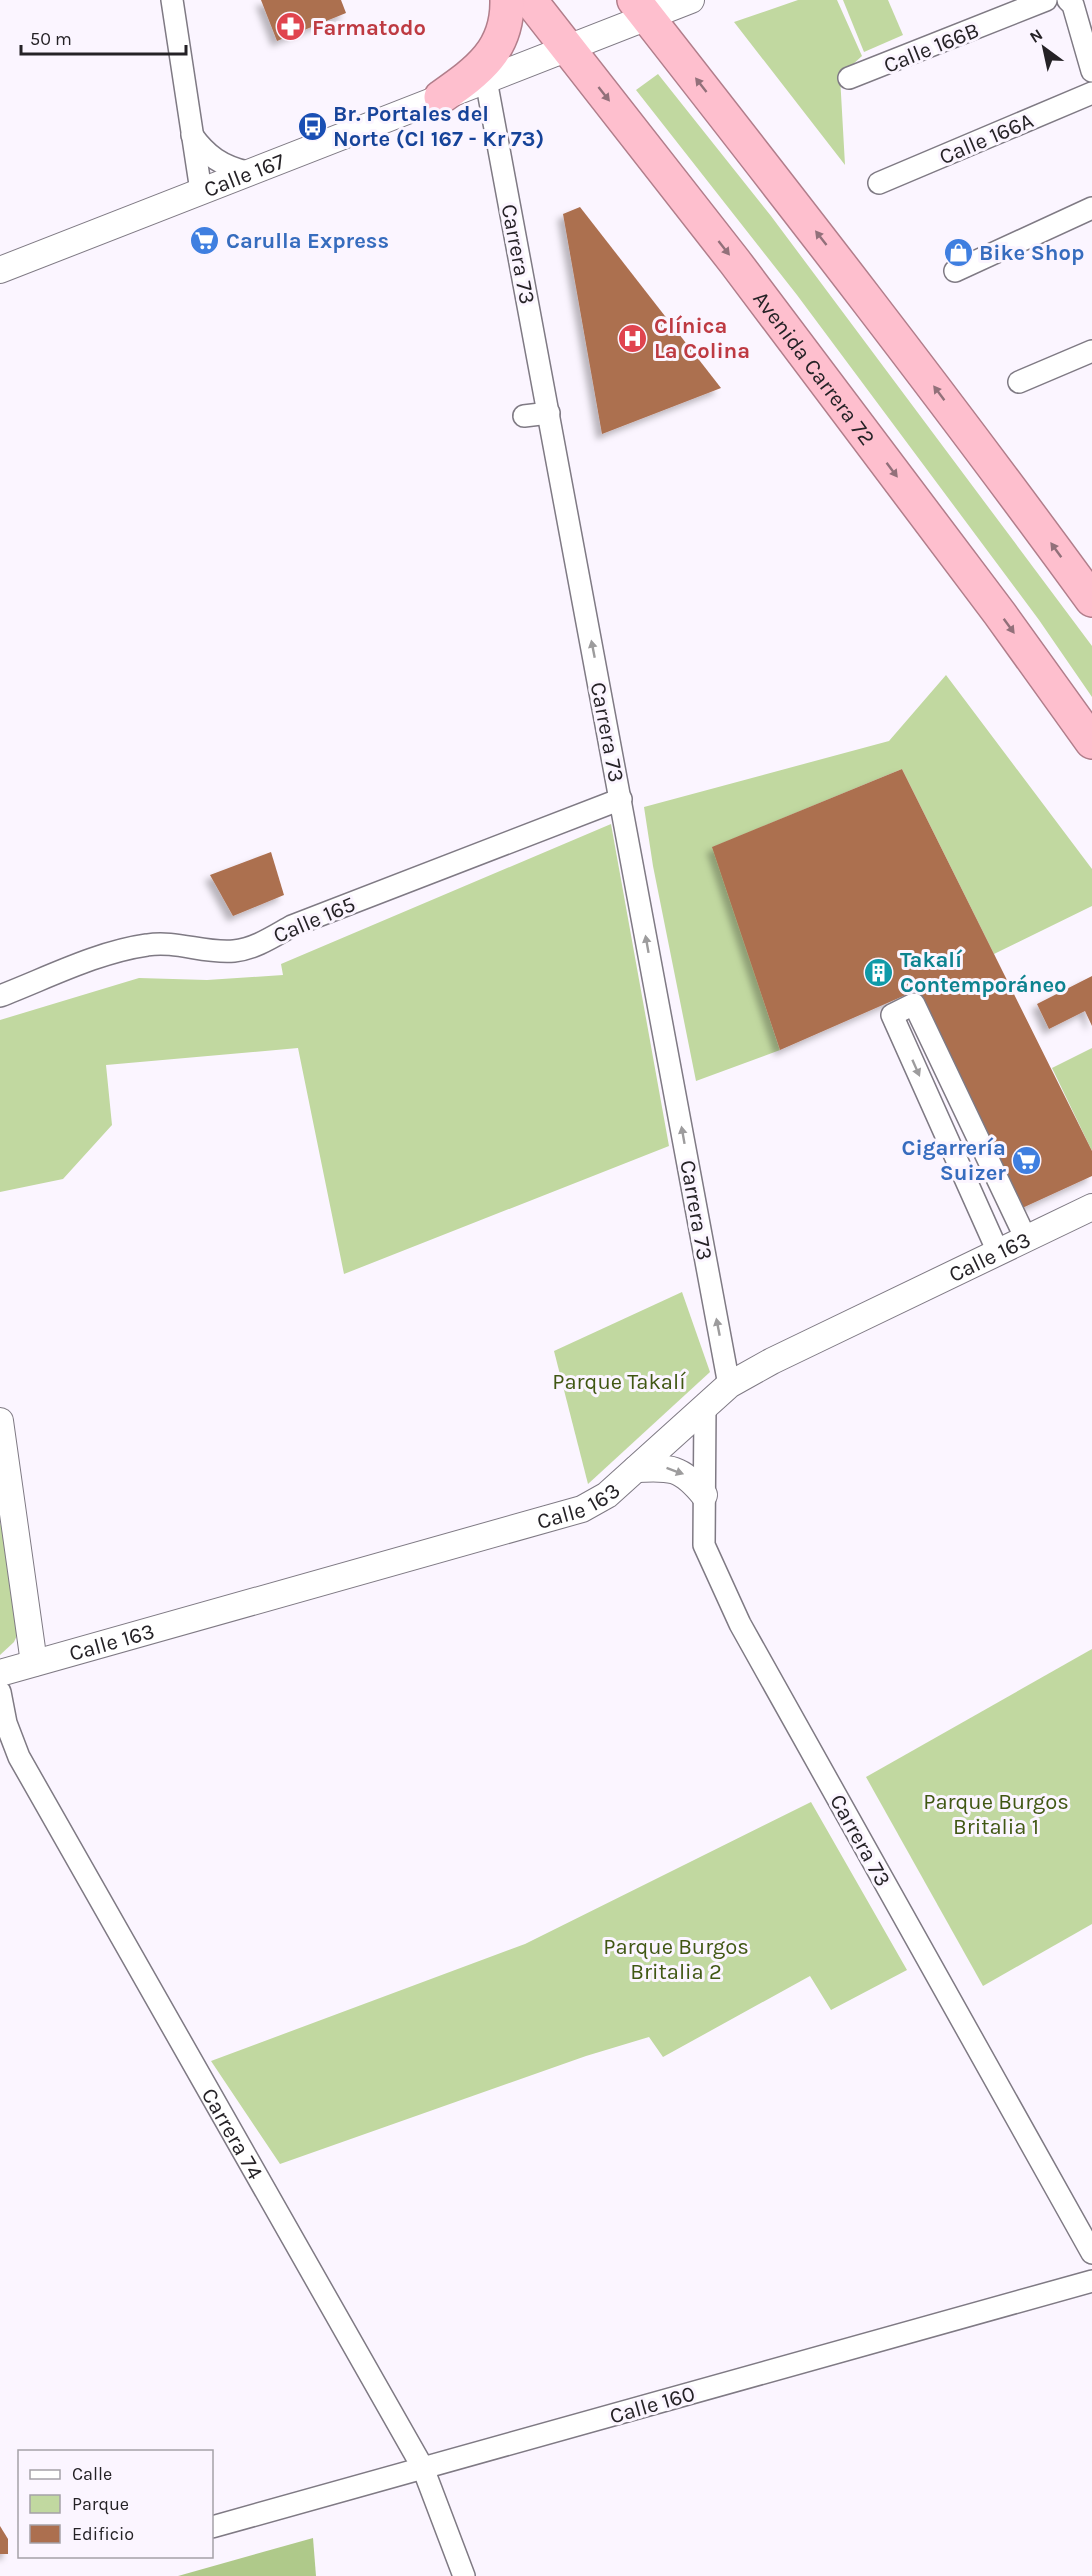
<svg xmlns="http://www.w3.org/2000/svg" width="1092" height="2576" viewBox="0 0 1092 2576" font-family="Karla,sans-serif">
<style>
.green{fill:#c1d8a0}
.forest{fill:#afc98a}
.building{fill:#ac6f4f;filter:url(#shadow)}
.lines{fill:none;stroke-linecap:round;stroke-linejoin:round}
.minor-casing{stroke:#7f7a84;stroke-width:24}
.tertiary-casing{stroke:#7f7a84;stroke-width:28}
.trunk-casing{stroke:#b17e8b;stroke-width:36}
.minor{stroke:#fff;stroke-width:21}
.tertiary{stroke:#fff;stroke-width:26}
.trunk{stroke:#febfce;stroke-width:33}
.oneway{fill:#92707a}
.oneway2{fill:#9d9c9d}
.labels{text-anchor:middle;stroke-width:6;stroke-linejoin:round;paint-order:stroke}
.health-label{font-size:22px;font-weight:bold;fill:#be3a42;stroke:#fbf5ff;text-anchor:start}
.street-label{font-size:22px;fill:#252226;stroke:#fbf5ff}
.transit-label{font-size:22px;font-weight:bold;fill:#164399;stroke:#fbf5ff;text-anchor:start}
.shop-label{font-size:22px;font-weight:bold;fill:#366cbe;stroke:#fbf5ff;text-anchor:start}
.culture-label{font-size:22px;font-weight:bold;fill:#0d838f;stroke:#fbf5ff;text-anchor:start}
.park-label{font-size:22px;fill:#405713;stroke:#fbf5ff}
</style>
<defs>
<filter id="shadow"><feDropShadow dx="-5.5" dy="5.5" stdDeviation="3" flood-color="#0004"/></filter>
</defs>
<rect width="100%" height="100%" fill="#fbf5ff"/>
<g class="green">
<polygon points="798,0 837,0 862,56 840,76 845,165 734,22"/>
<polygon points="843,0 888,0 903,35 864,52"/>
<polygon points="658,74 771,216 1092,646 1092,697 1039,620 797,295 636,90"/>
<polygon points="946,675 1092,869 1092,906 994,954 902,769 713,847 780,1050 696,1081 653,866 644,807 889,741"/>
<polygon points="611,824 669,1146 344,1274 298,1048 106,1065 112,1125 63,1179 0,1192 0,1020 139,978 207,980 283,975 281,964"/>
<polygon points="1092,1048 1092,1151 1052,1068"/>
<polygon points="682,1292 710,1372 588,1484 554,1351"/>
<polygon points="0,1521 20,1629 14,1642 0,1655"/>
<polygon points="1092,1649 1092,1924 983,1986 866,1777"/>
<polygon points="811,1802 907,1970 831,2010 810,1976 663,2057 649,2037 586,2056 280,2164 211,2061 525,1944"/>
</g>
<polygon class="forest" points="313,2538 316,2576 178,2576"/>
<g class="building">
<polygon points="261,0 341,0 346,13 277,41"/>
<polygon points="580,207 721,388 602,434 563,214"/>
<polygon points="902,769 1092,1151 1092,1176 1020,1209 917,990 780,1050 712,847"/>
<polygon points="271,852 284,895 233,916 210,875"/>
<polygon points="1092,976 1092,1026 1085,1011 1049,1029 1037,1004"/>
<polygon points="0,2526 8,2539 8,2554 0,2554"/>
</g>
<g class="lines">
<defs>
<g id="minor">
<polyline points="172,0 201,191"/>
<polyline points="1068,0 1073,5 1092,71"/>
<polyline points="849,78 1046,0"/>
<polyline points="486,80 729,1385"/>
<path d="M192 135C207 156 222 166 247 172"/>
<polyline points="879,183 1092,93"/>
<polyline points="955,271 1092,208"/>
<polyline points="1019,382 1092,351"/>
<polyline points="524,416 549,413"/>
<path d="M0 996C47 978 97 952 147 945 176 940 205 954 234 951 255 949 274 936 292 926L621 799"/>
<polyline points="998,1252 892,1015 914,1004 1026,1239"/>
<polyline points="705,1406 704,1545 740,1624 1092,2253"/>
<path id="s1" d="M0 1692 6 1723 19 1757 423 2468 464 2576"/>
<polyline points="212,2527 1092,2281"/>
</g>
<g id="tertiary">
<path id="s2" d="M0 270 691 0"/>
<polyline points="0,1421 34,1663"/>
<path d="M636 1469C671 1467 681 1467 704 1495"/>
<path id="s3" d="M0 1673 582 1509 607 1495 729 1385 772 1361 1092 1207"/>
</g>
<g id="trunk">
<path id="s4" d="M530 0 735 262 1000 614 1092 742"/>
<path d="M634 0C789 198 944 397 1092 600"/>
<path d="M441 97C478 71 508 50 507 0"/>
</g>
</defs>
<use href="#minor" class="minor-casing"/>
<use href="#tertiary" class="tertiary-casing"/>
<use href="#trunk" class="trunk-casing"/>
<use href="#minor" class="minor"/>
<use href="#tertiary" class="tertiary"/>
<use href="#trunk" class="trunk"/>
</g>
<defs><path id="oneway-solid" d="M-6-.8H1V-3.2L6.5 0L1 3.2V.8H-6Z" transform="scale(1.5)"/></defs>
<g class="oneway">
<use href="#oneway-solid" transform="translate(701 85) rotate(-128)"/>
<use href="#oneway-solid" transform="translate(604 94) rotate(52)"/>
<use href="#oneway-solid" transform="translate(821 238) rotate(-128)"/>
<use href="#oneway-solid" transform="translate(724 248) rotate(52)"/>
<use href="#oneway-solid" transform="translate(939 393) rotate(-127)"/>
<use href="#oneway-solid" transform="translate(892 470) rotate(53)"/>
<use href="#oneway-solid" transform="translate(1056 550) rotate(-126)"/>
<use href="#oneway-solid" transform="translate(1009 626) rotate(54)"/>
</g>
<g class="oneway2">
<use href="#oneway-solid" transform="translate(593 649) rotate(-101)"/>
<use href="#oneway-solid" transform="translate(647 944) rotate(-100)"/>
<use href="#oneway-solid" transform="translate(916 1068) rotate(66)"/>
<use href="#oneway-solid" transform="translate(683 1135) rotate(-100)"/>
<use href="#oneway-solid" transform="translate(718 1327) rotate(-101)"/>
<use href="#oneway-solid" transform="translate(675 1471) rotate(20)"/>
</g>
<defs>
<symbol id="pharmacy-disc" viewBox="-11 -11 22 22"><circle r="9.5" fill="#e0444e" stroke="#fbf5ff"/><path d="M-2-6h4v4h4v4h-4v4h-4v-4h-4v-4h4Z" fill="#fff"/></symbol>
<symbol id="bus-disc" viewBox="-11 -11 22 22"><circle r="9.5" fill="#1a4fb4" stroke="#fbf5ff"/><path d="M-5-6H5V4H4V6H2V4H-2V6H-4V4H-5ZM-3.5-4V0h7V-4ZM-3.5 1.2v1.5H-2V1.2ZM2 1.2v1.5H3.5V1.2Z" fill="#fff"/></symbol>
<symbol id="supermarket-disc" viewBox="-11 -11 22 22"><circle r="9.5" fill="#3f7fe0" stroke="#fbf5ff"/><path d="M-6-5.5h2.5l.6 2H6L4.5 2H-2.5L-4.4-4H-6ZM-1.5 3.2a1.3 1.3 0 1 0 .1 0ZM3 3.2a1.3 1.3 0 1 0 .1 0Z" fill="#fff"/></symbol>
<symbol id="shop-disc" viewBox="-11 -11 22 22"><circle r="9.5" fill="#3f7fe0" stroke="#fbf5ff"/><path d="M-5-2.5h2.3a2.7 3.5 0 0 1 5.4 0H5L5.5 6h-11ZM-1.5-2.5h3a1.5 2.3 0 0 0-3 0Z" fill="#fff"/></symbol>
<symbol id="hospital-disc" viewBox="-11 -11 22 22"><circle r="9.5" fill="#e0444e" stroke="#fbf5ff"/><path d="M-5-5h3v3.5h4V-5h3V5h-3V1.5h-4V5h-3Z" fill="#fff"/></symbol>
<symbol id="building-disc" viewBox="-11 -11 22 22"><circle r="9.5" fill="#0f9aa8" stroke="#fbf5ff"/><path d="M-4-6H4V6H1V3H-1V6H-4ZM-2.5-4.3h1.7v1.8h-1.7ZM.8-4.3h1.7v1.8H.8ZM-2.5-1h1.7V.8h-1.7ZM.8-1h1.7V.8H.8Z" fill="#fff"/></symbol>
</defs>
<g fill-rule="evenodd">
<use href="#pharmacy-disc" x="274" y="10" width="33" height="33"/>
<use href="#bus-disc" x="296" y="110" width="33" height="33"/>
<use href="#supermarket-disc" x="188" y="224" width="33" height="33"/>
<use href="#shop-disc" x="942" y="236" width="33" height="33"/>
<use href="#hospital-disc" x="616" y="322" width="33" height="33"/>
<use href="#building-disc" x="862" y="956" width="33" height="33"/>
<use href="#supermarket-disc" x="1010" y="1144" width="33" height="33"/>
</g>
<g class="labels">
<g class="health-label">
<text x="312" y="35">Farmatodo</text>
<text x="654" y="333">Clínica<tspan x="654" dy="25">La Colina</tspan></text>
</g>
<g class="street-label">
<text transform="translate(931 47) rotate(-22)" y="8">Calle 166B</text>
<text transform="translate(986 138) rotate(-23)" y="8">Calle 166A</text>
<text dy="8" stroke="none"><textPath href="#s2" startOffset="262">Calle 167</textPath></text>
<text transform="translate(519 254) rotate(79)" y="8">Carrera 73</text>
<text dy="8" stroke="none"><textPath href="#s4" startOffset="465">Avenida Carrera 72</textPath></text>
<text transform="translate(608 732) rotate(79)" y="8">Carrera 73</text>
<text transform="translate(314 919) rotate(-23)" y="8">Calle 165</text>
<text transform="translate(697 1210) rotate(80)" y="8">Carrera 73</text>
<text dy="8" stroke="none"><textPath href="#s3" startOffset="1088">Calle 163</textPath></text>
<text dy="8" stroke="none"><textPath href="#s3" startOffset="602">Calle 163</textPath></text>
<text dy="8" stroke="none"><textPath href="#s3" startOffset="116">Calle 163</textPath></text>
<text transform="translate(861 1840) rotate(61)" y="8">Carrera 73</text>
<text dy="8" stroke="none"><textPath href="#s1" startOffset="501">Carrera 74</textPath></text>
<text transform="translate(652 2404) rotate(-16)" y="8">Calle 160</text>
</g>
<g class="transit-label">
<text x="333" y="121">Br. Portales del<tspan x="333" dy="25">Norte (Cl 167 - Kr 73)</tspan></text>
</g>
<g class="shop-label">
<text x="226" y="248">Carulla Express</text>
<text x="979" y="260">Bike Shop</text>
<text x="1006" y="1155" text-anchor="end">Cigarrería<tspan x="1006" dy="25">Suizer</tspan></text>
</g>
<g class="culture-label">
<text x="900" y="967">Takalí<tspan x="900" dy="25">Contemporáneo</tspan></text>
</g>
<g class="park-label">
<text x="619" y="1389">Parque Takalí</text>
<text x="996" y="1809">Parque Burgos<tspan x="996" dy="25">Britalia 1</tspan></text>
<text x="676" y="1954">Parque Burgos<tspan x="676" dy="25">Britalia 2</tspan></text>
</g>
</g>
<rect x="18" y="2450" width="195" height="108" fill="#fbf5ff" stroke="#a5a1a8" stroke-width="1.5"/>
<rect x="30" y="2470" width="30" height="9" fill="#ffffff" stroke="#a5a1a8" stroke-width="1.5"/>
<text x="72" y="2480" font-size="18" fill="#252226">Calle</text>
<rect x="30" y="2495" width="30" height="18" fill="#c1d8a0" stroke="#a5a1a8" stroke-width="1.5"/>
<text x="72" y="2510" font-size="18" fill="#252226">Parque</text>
<rect x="30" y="2525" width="30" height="18" fill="#ac6f4f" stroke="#a5a1a8" stroke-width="1.5"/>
<text x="72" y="2540" font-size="18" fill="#252226">Edificio</text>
<g transform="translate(1044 48) rotate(327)" stroke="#fbf5ff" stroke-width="4.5" paint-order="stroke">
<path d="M0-4.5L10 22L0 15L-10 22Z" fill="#252226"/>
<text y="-9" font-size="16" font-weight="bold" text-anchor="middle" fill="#252226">N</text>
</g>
<path d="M21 45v9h165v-9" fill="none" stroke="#252226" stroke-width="3"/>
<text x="30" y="45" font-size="18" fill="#252226" stroke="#fbf5ff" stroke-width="4.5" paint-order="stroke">50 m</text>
</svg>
